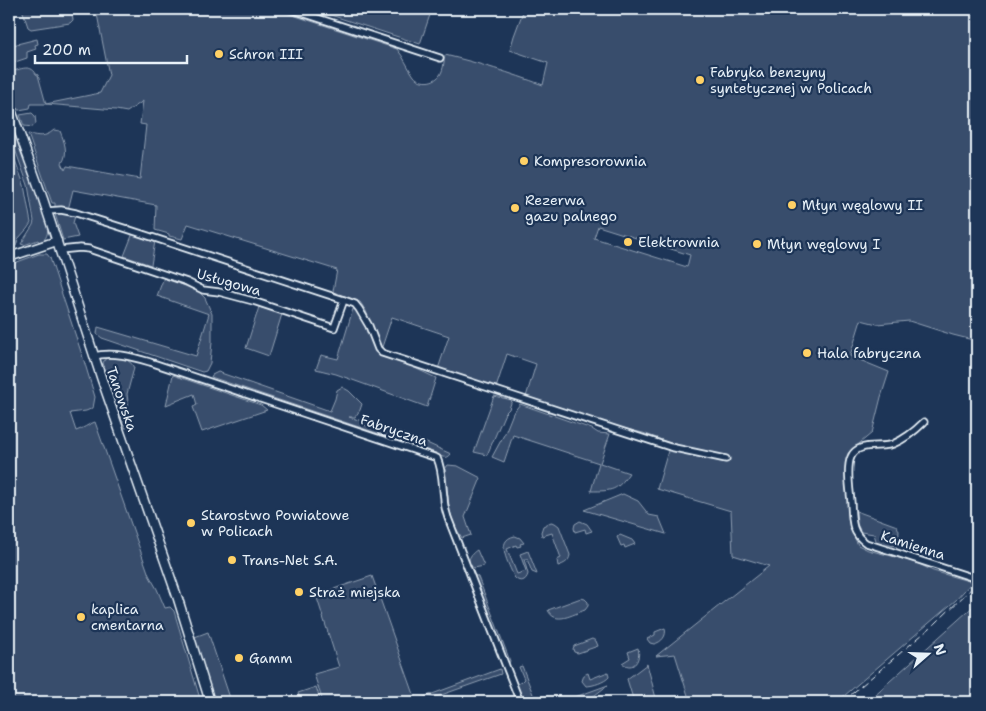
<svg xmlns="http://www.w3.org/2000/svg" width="986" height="711" viewBox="0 0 986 711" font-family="'Shantell Sans',sans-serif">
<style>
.green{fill:#374d6c;stroke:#909fb2;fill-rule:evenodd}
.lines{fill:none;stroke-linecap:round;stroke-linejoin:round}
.street-casing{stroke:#e8f1f8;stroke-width:9}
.secondary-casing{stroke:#e8f1f8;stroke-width:11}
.street{stroke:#1d3557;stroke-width:5.5}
.secondary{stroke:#1d3557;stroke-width:8}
.rail{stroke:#e8f1f8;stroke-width:1;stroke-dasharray:8 4;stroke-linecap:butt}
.poi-dot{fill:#ffd166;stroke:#1d3557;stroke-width:2}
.labels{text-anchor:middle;stroke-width:4.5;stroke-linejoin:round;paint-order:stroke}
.poi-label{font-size:14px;fill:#e8f1f8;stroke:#1d3557;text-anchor:start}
.street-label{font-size:14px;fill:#e8f1f8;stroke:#1d3557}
</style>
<rect width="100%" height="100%" fill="#1d3557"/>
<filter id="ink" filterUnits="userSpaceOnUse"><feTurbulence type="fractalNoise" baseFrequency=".02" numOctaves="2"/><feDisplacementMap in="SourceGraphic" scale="10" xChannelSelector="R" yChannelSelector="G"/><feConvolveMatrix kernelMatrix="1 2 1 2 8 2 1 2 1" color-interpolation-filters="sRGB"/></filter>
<g filter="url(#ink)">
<g class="green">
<polygon points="22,9 71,9 73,20 70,23 31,29 28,27"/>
<path d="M96 9H274L397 49C404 57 407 67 414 76 421 85 438 83 442 71 444 66 444 60 445 55 479 63 510 73 543 85L548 63 510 50 514 36 524 9H977V341L953 335 909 321 877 324 861 320 850 356 889 372 881 397 872 433 848 453 846 469 850 520 851 530 858 545 868 550 907 560 919 564 933 571 972 582 956 600 837 702H690L675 654 656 656 769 566 733 555 731 511 657 489 668 451 673 444 643 433 611 425 526 397 536 364 507 354 496 388 438 369 449 336 392 317 381 350 366 311 360 302 335 293 333 291 337 270 188 224 182 239 169 236V234L155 230 156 205 73 190 68 210 55 207V203H52L28 134C39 136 45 138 54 130L60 131C64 141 69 153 62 163L65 170 67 166 140 179 146 125 140 124 143 101 127 112 116 110 46 104H31L30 108 19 110H18L9 85V73C17 70 31 63 36 74L38 75 46 104 100 93 109 75ZM598 226 690 255 687 267 594 238Z"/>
<polygon points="312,9 432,9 420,44"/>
<polygon points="37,39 38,44 35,45 36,49 27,52 27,58 9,64 9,46"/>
<path d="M9 111 48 225C48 233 47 239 40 243L38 240 24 245 21 244 33 225 34 221 28 185 9 133Z"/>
<polygon points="32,113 35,116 36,124 33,127 24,126 20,115"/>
<polygon points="9,143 24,185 31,223 27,229 18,239 16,246 9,250"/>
<polygon points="61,212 75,216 73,223 78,237 63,240 55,214"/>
<polygon points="133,233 155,241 151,265 124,256"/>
<path d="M39 254H47L50 258 85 364 95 397 93 408 86 411 70 413 76 431C83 429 88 424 95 422L149 575 157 589 165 608 170 607 174 611 201 702H9V265Z"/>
<polygon points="164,277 199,292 205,298 212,314 212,342 210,363 206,371 202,372 102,338 97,334 98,327 196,356 209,314 157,296"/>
<polygon points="259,307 282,314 269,356 246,348"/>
<polygon points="353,309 357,311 370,335 377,353 384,357 404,363 436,378 427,407 336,374 316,369 321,355 338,359"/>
<path d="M111 357C120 358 130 358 134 368L127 394 131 424C130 426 128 428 125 428L103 363 105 359Z"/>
<polygon points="102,363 124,428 122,426 101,366"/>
<path d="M218 372 330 411 335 399 337 390 342 387 349 391 362 404 360 410 355 417H349L362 421 366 426 374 427 382 426 429 444 451 454C447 460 441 457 436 453L211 377 212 375Z"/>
<polygon points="173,375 261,405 267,410 202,432 193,407 197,405 194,394 166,405"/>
<polygon points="494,396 512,400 509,409 505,413 487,455 474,452"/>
<path d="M520 404 592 429 598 433 610 434 600 463 629 473C617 491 612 491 591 491L599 463 513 435 504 462 492 457 505 433 513 413Z"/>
<path d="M448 465 458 466 481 478 465 517 471 535 462 538C460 534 456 529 454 524 447 507 448 487 445 469Z"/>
<polygon points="623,494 638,501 649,515 659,517 666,534 584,510"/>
<polygon points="856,511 897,526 899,531 898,546 877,544 874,534 861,532 857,524"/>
<polygon points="580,521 587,524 592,531 586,533 585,529 575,532 574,528 575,524"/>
<path d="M551 522 555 523 559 526 570 555C569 562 564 564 558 566L557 560 561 558 552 533 542 536 541 532 543 526Z"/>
<polygon points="620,535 632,540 635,544 625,548 624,545 621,546 617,537"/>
<path d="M515 536 520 538 524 543 520 544 521 546 517 547 516 545 507 549 517 574 526 571 520 554 528 551 537 574 532 572 527 559H524L528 574C526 582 519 583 514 577 509 564 494 540 515 536Z"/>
<path d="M477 550 484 566 474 568C465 563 470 554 477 550Z"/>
<polygon points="475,575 478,577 510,661 509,663 507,662 475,578"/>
<polygon points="372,576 416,700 500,669 501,674 427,700 427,702 323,702 314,674 339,667 316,595"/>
<path d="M581 598 585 599 588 602V606L585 610C573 614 555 626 548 610Z"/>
<polygon points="977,603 977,702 865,702 870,699"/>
<path d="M665 628C667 636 662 642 654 644L650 643 647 639 655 635V632Z"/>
<polygon points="208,632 229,695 232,702 212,702 192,638"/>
<polygon points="592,639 596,641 598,646 578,653 574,652 573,649 574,646"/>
<path d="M638 648C641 659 634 672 622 663L630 658 628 652Z"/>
<polygon points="647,664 657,702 634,702 627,679"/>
<polygon points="522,666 536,702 523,702 516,685 521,682 524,679 519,667"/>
<path d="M608 672 609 677C605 682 593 686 586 686L582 681 584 675 588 673 590 679Z"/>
<polygon points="608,685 586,702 564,702 567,700"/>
<polygon points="316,687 321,702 301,702 298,693"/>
</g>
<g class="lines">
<defs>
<g id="street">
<polyline points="290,9 440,58"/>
<polyline points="47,211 61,210 76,213 127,229 344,300 334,328 253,301 219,292 203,290 187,282 89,249 80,248 60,250"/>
<polyline points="344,300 355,304 359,309 369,326 378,349 382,353 670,447 726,459"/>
<path d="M94 356C112 351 133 357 150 362L437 458C443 471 442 485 444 498 444 505 446 512 448 518L520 702"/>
<path d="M924 422C915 431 905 439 893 444 880 449 858 441 851 457 846 468 850 490 851 502 852 520 851 533 866 543L977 579"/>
</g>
<g id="secondary">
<polyline points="9,104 43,199 102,380 178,599 210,702"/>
<polyline points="9,257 57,241"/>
</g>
</defs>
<use href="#street" class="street-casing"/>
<use href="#secondary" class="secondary-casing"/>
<use href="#street" class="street"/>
<use href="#secondary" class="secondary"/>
<polyline class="rail" points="842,702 936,623 977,583"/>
</g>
</g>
<g class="poi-dot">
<circle cx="219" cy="54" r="5"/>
<circle cx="700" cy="80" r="5"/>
<circle cx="524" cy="161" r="5"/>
<circle cx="792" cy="205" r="5"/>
<circle cx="515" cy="208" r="5"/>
<circle cx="628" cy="242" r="5"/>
<circle cx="757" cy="244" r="5"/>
<circle cx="807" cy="353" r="5"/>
<circle cx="191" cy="523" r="5"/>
<circle cx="232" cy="560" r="5"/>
<circle cx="299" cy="592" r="5"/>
<circle cx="81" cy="617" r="5"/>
<circle cx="239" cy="658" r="5"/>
</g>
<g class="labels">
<g class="poi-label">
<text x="229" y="59">Schron III</text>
<text x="710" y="77">Fabryka benzyny<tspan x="710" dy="16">syntetycznej w Policach</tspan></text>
<text x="534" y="166">Kompresorownia</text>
<text x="525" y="205">Rezerwa<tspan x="525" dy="16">gazu palnego</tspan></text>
<text x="802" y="210">Młyn węglowy II</text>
<text x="638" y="247">Elektrownia</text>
<text x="767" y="249">Młyn węglowy I</text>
<text x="817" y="358">Hala fabryczna</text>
<text x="201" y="520">Starostwo Powiatowe<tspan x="201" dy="16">w Policach</tspan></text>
<text x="242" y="565">Trans-Net S.A.</text>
<text x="309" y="597">Straż miejska</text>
<text x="91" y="614">kaplica<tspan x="91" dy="16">cmentarna</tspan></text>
<text x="249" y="663">Gamm</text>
</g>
<g class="street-label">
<text transform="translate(229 282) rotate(16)" y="5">Usługowa</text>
<text transform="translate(122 399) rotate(71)" y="5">Tanowska</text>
<text transform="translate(394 430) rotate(19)" y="5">Fabryczna</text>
<text transform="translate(913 545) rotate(18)" y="5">Kamienna</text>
</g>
</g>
<rect width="986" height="711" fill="none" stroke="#1d3557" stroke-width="30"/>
<rect x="15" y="15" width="956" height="681" fill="none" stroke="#e8f1f8" stroke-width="2" filter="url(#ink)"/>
<g transform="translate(928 654) rotate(70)" stroke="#1d3557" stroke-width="4" paint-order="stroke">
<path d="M0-4L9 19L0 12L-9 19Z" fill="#e8f1f8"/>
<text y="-8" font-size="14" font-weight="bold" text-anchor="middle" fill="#e8f1f8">N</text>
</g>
<path d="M35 55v8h152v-8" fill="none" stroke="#e8f1f8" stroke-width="2.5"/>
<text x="42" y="55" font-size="15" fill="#e8f1f8" stroke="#1d3557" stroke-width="4" paint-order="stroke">200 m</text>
</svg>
